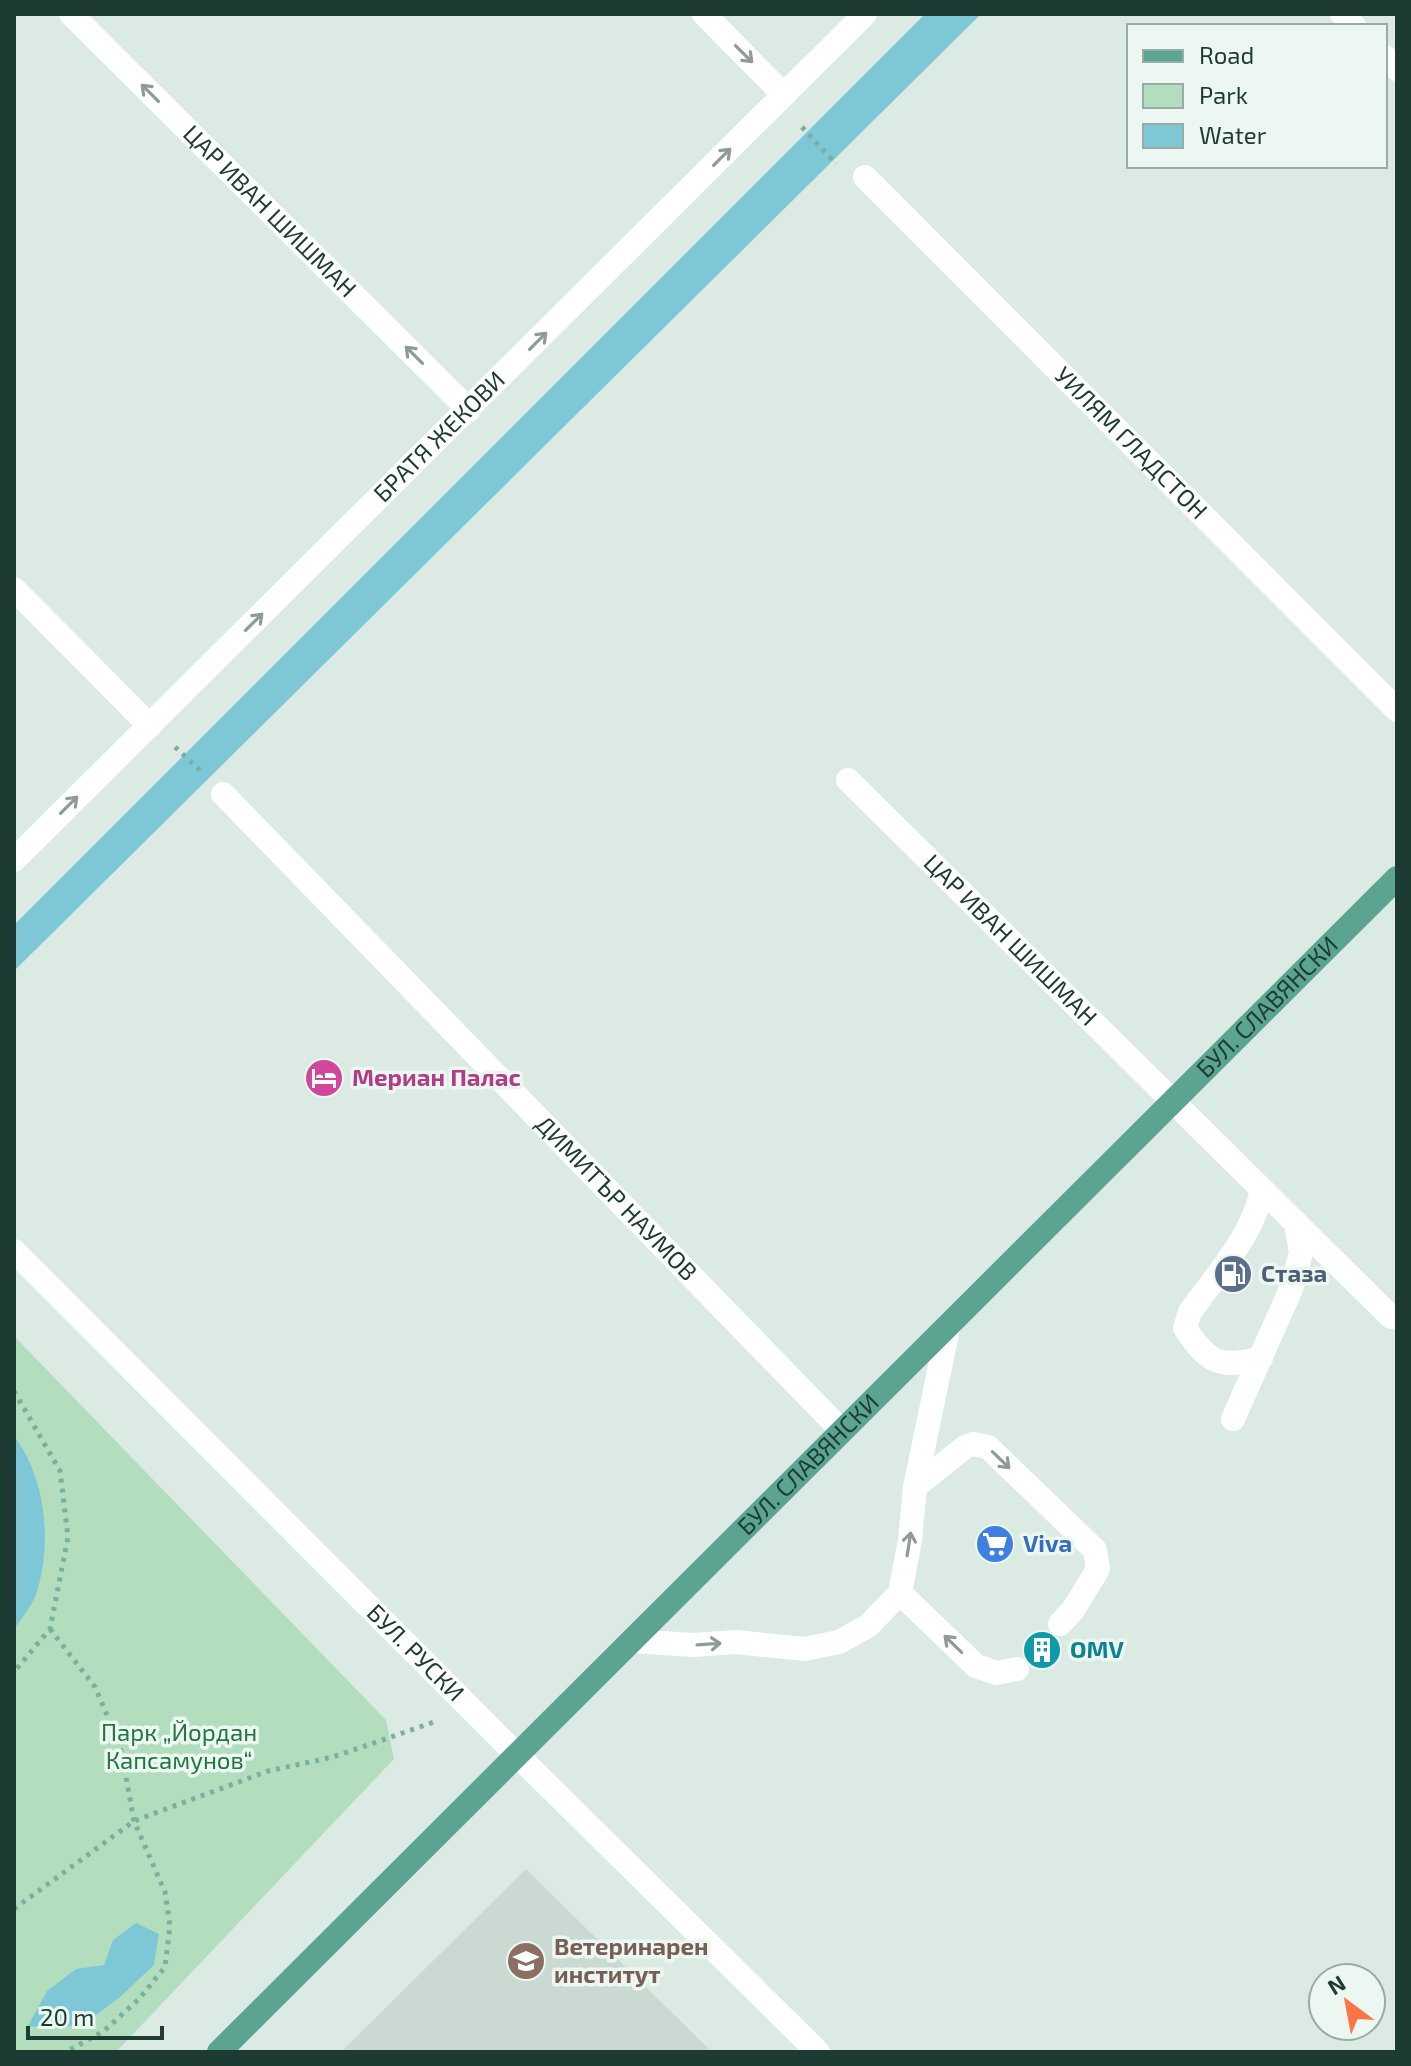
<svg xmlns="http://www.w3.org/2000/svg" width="1411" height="2066" viewBox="0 0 1411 2066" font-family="'Exo 2',sans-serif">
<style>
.built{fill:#cadad3}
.green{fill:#b2debe}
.water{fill:#7dc7d6}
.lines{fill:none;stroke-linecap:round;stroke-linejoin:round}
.path{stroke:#79b1a0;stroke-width:5;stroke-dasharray:4 6;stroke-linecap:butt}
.lane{stroke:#fff;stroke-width:24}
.street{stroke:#fff;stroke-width:24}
.secondary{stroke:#fff;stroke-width:24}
.primary{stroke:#5ca492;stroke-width:24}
.oneway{stroke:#8e9c99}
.labels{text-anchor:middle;stroke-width:7;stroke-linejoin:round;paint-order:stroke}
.street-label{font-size:24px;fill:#1d3a33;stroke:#ecf7f2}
.hotel-label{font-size:24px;font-weight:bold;fill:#b23c85;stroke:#ecf7f2;text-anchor:start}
.service-label{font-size:24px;font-weight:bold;fill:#4e5e75;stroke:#ecf7f2;text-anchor:start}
.shop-label{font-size:24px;font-weight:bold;fill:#366cbe;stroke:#ecf7f2;text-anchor:start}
.culture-label{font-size:24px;font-weight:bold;fill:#0d838f;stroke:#ecf7f2;text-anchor:start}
.park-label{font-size:24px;fill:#237544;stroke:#ecf7f2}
.education-label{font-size:24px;font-weight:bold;fill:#785e54;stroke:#ecf7f2;text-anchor:start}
</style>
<rect width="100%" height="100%" fill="#dceae4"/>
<polygon class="built" points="526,1869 712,2052 341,2052"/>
<polygon class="green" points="14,1336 386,1720 394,1759 116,2052 14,2052"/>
<g class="water">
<polygon points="925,14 981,14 14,971 14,925"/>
<path d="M14 1436C46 1478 52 1541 37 1592 33 1604 22 1618 14 1629Z"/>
<polygon points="136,1923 159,1934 154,1965 119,1998 92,2018 62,2029 28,2026 47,1991 76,1969 104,1965 113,1940"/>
</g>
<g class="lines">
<g class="path">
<polyline points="802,127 836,164"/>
<polyline points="175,747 200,770"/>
<polyline points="14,1391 60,1471 68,1537 50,1629 14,1672"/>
<polyline points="50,1629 95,1687 120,1745 134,1821 165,1892 170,1926 165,1967 139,1999 104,2031 66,2052"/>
<polyline points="14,1909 134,1821 268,1771 333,1757 437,1721"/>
</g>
<g class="lane">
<path d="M1261 1358C1220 1369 1208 1363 1185 1328L1190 1312C1217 1274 1252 1237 1262 1190"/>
<polyline points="1233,1419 1291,1289 1301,1253 1296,1223"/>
<polyline points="915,1487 965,1447 973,1444 988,1447 1095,1550 1098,1569 1073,1610 1060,1624"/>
<polyline points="900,1593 976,1666 997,1673 1017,1669"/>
<polyline points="632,1641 693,1645 735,1642 805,1649 839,1642 868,1626 900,1593 910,1540 915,1487 949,1324"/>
</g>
<g class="street">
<path id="s1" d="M71 14 469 410"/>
<polyline points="704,14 784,95"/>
<polyline points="1342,14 1354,26"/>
<polyline points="1385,57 1397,69"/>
<path id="s2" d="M865 177 1397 710"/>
<polyline points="14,589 150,726"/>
<path id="s3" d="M848 780 1391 1317"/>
<path id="s4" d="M223 794 842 1431"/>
<path id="s5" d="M14 860 865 14"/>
<polyline points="517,1755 818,2052"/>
</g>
<path class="secondary" id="s6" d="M14 1251 517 1755"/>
<path class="primary" id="s7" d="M219 2052 1397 878"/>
</g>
<defs><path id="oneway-shaft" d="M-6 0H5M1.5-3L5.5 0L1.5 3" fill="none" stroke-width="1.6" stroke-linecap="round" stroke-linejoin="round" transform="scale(2)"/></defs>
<g class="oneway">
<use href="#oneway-shaft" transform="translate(744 54) rotate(45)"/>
<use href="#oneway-shaft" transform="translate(150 93) rotate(-135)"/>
<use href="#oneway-shaft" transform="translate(722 157) rotate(-45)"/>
<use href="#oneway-shaft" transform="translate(538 341) rotate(-45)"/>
<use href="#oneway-shaft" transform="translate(414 355) rotate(-135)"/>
<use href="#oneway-shaft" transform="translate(254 622) rotate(-45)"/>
<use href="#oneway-shaft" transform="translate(69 805) rotate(-45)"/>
<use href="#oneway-shaft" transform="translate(1001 1460) rotate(44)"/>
<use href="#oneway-shaft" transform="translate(909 1544) rotate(-81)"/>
<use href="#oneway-shaft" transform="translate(709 1644) rotate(-4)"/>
<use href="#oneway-shaft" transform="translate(953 1644) rotate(-136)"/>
</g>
<defs>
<symbol id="hotel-disc" viewBox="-11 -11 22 22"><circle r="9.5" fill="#d1479c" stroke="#ecf7f2"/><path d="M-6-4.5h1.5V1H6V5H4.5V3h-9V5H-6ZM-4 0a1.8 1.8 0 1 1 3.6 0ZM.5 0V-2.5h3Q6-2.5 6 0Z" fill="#fff"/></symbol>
<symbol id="fuel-disc" viewBox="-11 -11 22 22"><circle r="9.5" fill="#5c6f8a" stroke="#ecf7f2"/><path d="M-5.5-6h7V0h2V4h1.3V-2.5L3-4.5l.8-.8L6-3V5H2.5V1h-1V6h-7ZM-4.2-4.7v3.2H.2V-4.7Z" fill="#fff"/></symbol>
<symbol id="supermarket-disc" viewBox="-11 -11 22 22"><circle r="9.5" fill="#3f7fe0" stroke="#ecf7f2"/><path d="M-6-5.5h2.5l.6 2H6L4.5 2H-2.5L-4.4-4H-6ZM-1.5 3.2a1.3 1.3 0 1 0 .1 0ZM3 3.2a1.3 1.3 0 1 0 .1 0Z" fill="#fff"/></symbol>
<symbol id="building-disc" viewBox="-11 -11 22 22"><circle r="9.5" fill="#0f9aa8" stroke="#ecf7f2"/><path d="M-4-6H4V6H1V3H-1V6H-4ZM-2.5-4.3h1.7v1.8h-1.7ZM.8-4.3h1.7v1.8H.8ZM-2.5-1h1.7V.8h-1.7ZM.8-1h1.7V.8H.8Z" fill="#fff"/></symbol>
<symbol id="university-disc" viewBox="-11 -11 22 22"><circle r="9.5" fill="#8d6e63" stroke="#ecf7f2"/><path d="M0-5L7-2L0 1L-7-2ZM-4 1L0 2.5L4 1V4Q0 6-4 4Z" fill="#fff"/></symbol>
</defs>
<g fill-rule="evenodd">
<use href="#hotel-disc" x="302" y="1056" width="44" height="44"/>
<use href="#fuel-disc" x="1211" y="1252" width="44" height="44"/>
<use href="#supermarket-disc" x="973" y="1522" width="44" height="44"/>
<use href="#building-disc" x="1020" y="1628" width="44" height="44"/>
<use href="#university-disc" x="504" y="1939" width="44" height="44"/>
</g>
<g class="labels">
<g class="street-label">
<text dy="8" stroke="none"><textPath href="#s1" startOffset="280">ЦАР ИВАН ШИШМАН</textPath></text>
<text dy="8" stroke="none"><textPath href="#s5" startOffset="600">БРАТЯ ЖЕКОВИ</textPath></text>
<text dy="8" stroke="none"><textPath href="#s2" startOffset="376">УИЛЯМ ГЛАДСТОН</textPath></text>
<text dy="8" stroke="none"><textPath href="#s3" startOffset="228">ЦАР ИВАН ШИШМАН</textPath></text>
<text dy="8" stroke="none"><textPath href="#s7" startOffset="1480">БУЛ. СЛАВЯНСКИ</textPath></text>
<text dy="8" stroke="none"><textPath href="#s4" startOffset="564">ДИМИТЪР НАУМОВ</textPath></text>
<text dy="8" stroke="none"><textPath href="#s7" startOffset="832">БУЛ. СЛАВЯНСКИ</textPath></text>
<text dy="8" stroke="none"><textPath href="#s6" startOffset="568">БУЛ. РУСКИ</textPath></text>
</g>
<g class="hotel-label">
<text x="352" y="1086">Мериан Палас</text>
</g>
<g class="service-label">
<text x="1261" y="1282">Стаза</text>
</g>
<g class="shop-label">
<text x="1023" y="1552">Viva</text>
</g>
<g class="culture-label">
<text x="1070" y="1658">OMV</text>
</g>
<g class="park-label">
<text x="179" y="1741">Парк „Йордан<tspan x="179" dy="28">Капсамунов“</tspan></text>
</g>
<g class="education-label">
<text x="554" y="1955">Ветеринарен<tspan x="554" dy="28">институт</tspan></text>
</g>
</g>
<rect width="1411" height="2066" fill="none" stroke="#1d3a33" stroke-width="32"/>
<rect x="1127" y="24" width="260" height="144" fill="#ecf7f2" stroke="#99aba6" stroke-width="2"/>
<rect x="1143" y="50" width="40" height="12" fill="#5ca492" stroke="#99aba6" stroke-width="2"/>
<text x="1199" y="64" font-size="24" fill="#1d3a33">Road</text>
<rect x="1143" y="84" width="40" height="24" fill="#b2debe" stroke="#99aba6" stroke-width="2"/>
<text x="1199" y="104" font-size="24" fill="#1d3a33">Park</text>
<rect x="1143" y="124" width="40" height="24" fill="#7dc7d6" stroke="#99aba6" stroke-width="2"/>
<text x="1199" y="144" font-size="24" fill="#1d3a33">Water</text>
<g transform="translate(1347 2002) rotate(328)"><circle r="38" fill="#ecf7f2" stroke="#99aba6" stroke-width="2"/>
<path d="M0-6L14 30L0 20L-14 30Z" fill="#ff7445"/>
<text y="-12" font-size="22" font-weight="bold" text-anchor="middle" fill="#1d3a33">N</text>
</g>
<path d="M28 2026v12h134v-12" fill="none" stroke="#1d3a33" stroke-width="4"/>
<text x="40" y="2026" font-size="24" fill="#1d3a33" stroke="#ecf7f2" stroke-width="6" paint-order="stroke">20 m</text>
</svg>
